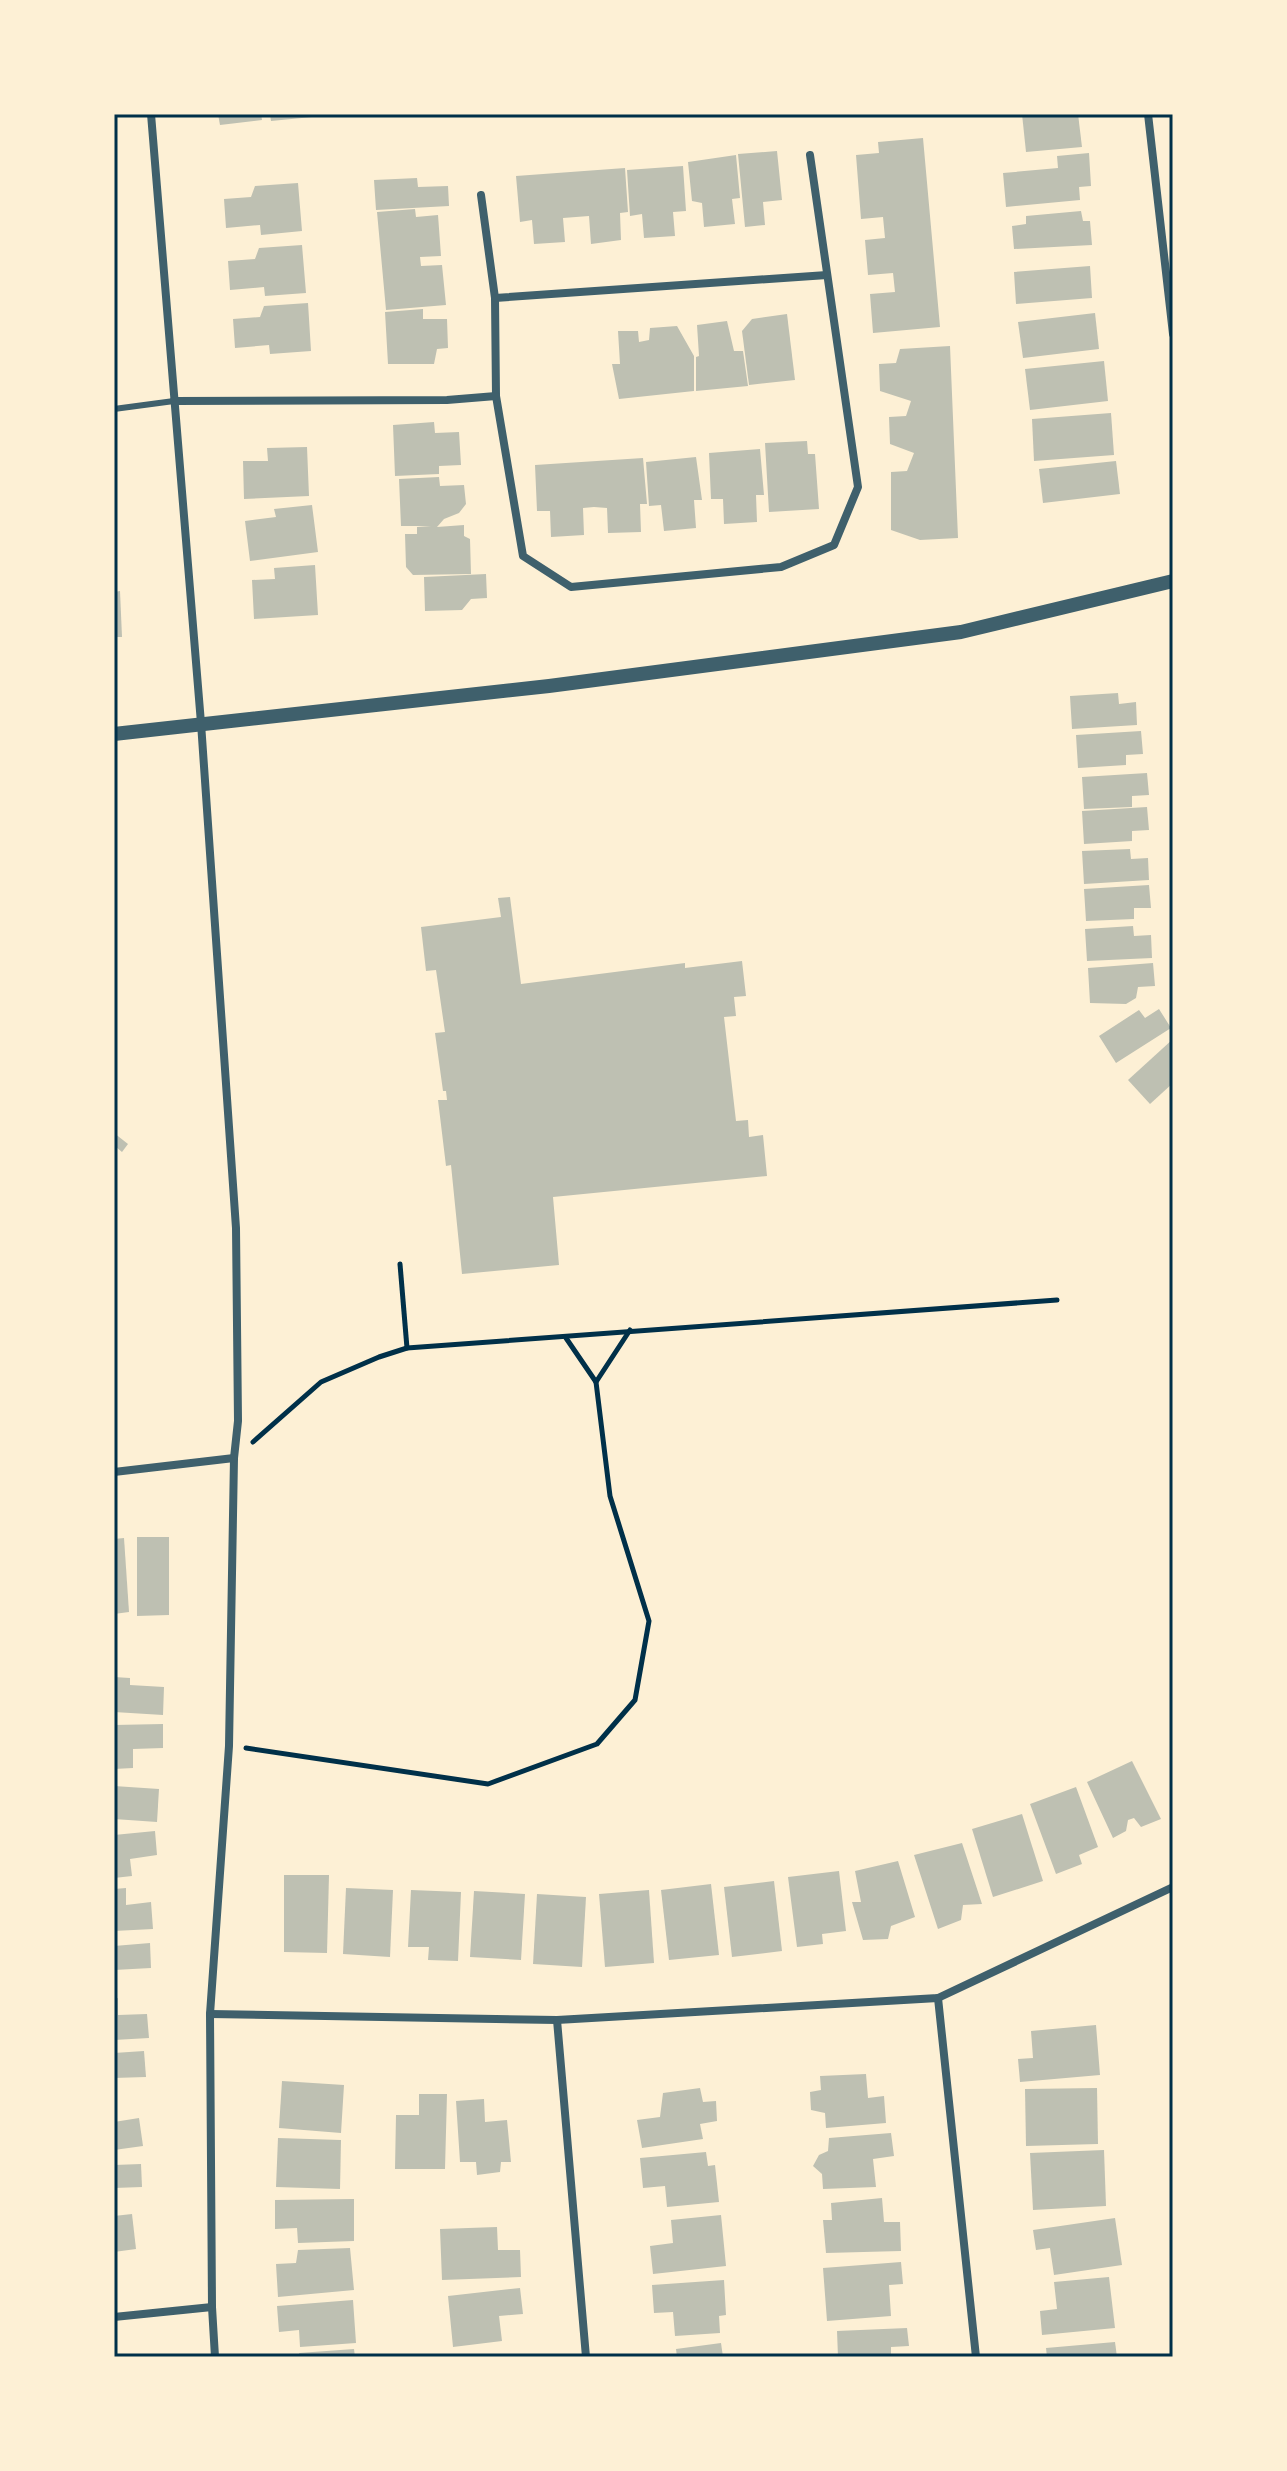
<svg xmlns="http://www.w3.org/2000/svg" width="1287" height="2471" viewBox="0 0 1287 2471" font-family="'DejaVu Sans',sans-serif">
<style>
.building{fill:#bec0b2}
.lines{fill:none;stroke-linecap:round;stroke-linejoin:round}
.path{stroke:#003049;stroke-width:5}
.service{stroke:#3f606c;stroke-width:6}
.minor{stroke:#3f606c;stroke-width:8}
.tertiary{stroke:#3f606c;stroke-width:14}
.neatline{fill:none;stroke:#003049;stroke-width:3}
</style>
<rect width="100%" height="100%" fill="#fdf0d5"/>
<g class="building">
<polygon points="218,114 261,114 262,120 220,125"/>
<polygon points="270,114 312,114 312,117 271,121"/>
<polygon points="1022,114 1078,114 1082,147 1026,152"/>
<polygon points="923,138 940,327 873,333 870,294 895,292 893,273 868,275 865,240 885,238 883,217 861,219 856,155 879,153 878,142"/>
<polygon points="777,151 782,200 763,202 765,225 745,227 738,154"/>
<polygon points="1089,153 1091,186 1079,187 1080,200 1006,207 1003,173 1058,168 1057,156"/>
<polygon points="736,155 740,198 732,199 735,224 704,227 702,203 692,201 688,162"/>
<polygon points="683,166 686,211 673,212 675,236 644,238 642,214 630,216 627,170"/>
<polygon points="625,168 628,212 620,213 621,240 591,244 589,216 563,218 565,242 534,244 532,220 520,222 516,176"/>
<polygon points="417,178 418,187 448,186 449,206 376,210 374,180"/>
<polygon points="298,183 302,231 261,235 260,225 226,228 224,199 251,197 255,186"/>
<polygon points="415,209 416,217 438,215 441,256 420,257 421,266 442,265 446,305 386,310 377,212"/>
<polygon points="1081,211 1083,221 1090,221 1092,245 1014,249 1012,226 1026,224 1026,216"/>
<polygon points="302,245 306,293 265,296 264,287 230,290 228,261 255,259 259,248"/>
<polygon points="1090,266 1092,298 1016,304 1014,272"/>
<polygon points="308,303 311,351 270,354 269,345 235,348 233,319 260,317 264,306"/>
<polygon points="423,309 423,319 447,319 448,348 437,349 434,364 388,364 385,312"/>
<polygon points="1095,313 1099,349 1023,358 1018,322"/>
<polygon points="787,314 795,380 749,385 742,331 752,319"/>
<polygon points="727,321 734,351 743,351 748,386 696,391 696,357 699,356 697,325"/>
<polygon points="677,326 694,356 694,391 619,399 612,364 620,364 618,331 638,331 639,342 649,340 650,328"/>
<polygon points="950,346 958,538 920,540 891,530 891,472 907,471 914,453 890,444 889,417 906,416 911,401 880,391 879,364 896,363 900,349"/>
<polygon points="1104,361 1108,401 1030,410 1025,369"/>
<polygon points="1111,413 1114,455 1034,461 1032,419"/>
<polygon points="434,422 435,433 459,432 461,465 439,466 439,474 395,476 393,425"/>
<polygon points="807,441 808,454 815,454 819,509 769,512 765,443"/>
<polygon points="307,447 309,496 244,499 243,461 268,461 267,448"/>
<polygon points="760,449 764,495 756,495 757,522 724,524 723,499 711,499 709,453"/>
<polygon points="696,457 702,500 694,500 696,528 664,531 661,505 649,506 646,462"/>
<polygon points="643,458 647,504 640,504 641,532 608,533 607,508 594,507 583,508 584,535 551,537 550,511 537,511 535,465"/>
<polygon points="1116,461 1120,494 1043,503 1039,469"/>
<polygon points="439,477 440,486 464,485 466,504 459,513 444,519 437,527 464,525 464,536 470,539 471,574 413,575 406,567 405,534 417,534 417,527 431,526 401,526 399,479"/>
<polygon points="312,505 318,552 250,561 245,521 276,517 274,509"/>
<polygon points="315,565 318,615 254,619 252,580 275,579 274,568"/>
<polygon points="486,574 487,598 471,599 462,610 425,611 424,577"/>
<polygon points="120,591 122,637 114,637 114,592"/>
<polygon points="1118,693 1119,704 1136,702 1137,725 1072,729 1070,696"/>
<polygon points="1141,731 1143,754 1126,755 1126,765 1078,768 1076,735"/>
<polygon points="1147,773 1149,795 1132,796 1132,807 1084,809 1082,777"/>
<polygon points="1147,807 1149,830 1132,831 1132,841 1084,844 1082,811"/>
<polygon points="1130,849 1131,859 1148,858 1149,880 1084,884 1082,851"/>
<polygon points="1149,885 1151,908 1134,908 1134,919 1086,921 1084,889"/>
<polygon points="510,897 521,984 685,963 685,968 742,961 746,996 734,997 736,1016 724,1017 736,1121 748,1120 749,1137 763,1135 767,1176 553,1197 559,1265 462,1274 451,1165 446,1166 438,1100 447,1100 446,1091 443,1091 435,1033 445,1032 436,970 426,971 421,927 501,917 498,898"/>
<polygon points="1133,926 1134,936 1151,935 1152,958 1087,961 1085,929"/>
<polygon points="1153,963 1155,986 1138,987 1136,998 1126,1004 1090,1003 1088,968"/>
<polygon points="1159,1009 1171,1028 1116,1063 1099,1036 1139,1010 1145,1018"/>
<polygon points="1173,1039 1173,1083 1150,1104 1128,1080"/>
<polygon points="114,1133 128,1144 122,1152 116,1147 114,1150"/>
<polygon points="137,1537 169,1537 169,1615 137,1616"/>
<polygon points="124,1538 129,1612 114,1614 114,1539"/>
<polygon points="114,1677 130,1678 130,1685 164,1687 163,1715 114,1712"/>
<polygon points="163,1724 163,1748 133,1749 133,1768 114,1769 114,1725"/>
<polygon points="1132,1761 1161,1819 1141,1827 1134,1818 1128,1820 1126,1831 1113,1838 1087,1782"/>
<polygon points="114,1786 159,1789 157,1822 114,1819"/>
<polygon points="1076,1787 1098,1847 1079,1855 1082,1864 1056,1874 1030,1804"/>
<polygon points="1022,1814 1043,1881 993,1897 972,1829"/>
<polygon points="155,1831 157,1855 130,1859 132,1876 114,1878 114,1835"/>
<polygon points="962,1843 982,1904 963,1905 961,1920 938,1929 914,1855"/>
<polygon points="898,1861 915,1917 891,1926 888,1939 863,1940 852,1902 861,1902 855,1871"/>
<polygon points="839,1871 846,1931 822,1934 823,1944 797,1947 788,1877"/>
<polygon points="284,1875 329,1875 327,1953 284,1952"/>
<polygon points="774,1881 782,1951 732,1957 724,1887"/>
<polygon points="711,1884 719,1955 669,1960 661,1890"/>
<polygon points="126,1888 126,1905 151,1902 153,1929 114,1931 114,1889"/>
<polygon points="346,1888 393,1890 390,1957 343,1954"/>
<polygon points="411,1890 461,1892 458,1961 428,1960 429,1947 408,1947"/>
<polygon points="649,1890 654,1963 605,1967 599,1894"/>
<polygon points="474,1891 525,1894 521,1960 470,1957"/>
<polygon points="537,1894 586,1897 582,1967 533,1964"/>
<polygon points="150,1943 151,1968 114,1970 114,1946"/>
<polygon points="118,1998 118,2015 147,2014 149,2038 114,2040 114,1999"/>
<polygon points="1096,2025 1100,2075 1020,2082 1018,2059 1033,2058 1031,2031"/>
<polygon points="144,2051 146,2077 114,2078 114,2053"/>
<polygon points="866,2074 868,2098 884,2096 886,2123 826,2128 825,2113 811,2110 810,2092 821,2090 820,2076"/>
<polygon points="282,2081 344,2085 341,2133 279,2128"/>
<polygon points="700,2088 703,2102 716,2101 717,2121 700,2124 703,2139 642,2148 637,2120 660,2117 663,2093"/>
<polygon points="1097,2088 1098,2144 1026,2146 1025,2089"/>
<polygon points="419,2094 447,2094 445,2169 395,2169 396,2115 419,2115"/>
<polygon points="484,2099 485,2122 507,2120 511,2162 501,2162 500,2172 477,2175 476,2162 460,2162 456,2101"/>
<polygon points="139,2118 143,2146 114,2150 114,2122"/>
<polygon points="891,2133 894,2156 873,2159 876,2187 823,2189 822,2174 813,2166 819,2155 828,2151 829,2138"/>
<polygon points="278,2138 341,2140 340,2189 276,2187"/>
<polygon points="1104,2150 1106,2206 1033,2210 1030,2153"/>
<polygon points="706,2152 708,2166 715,2165 719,2202 667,2207 665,2186 643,2188 640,2158"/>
<polygon points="141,2164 142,2187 114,2188 114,2165"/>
<polygon points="882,2198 884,2222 900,2222 901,2251 826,2253 823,2220 832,2220 831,2203"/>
<polygon points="354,2199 354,2241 298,2243 297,2228 275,2229 275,2200"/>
<polygon points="132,2214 136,2249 114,2252 114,2216"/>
<polygon points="721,2215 726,2266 653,2274 650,2246 673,2243 671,2220"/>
<polygon points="1115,2218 1122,2265 1054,2275 1050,2248 1036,2250 1033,2230"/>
<polygon points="497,2227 498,2250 520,2250 521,2277 442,2280 440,2229"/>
<polygon points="350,2248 354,2290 278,2297 276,2264 296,2263 298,2250"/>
<polygon points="901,2262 903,2284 889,2285 891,2316 827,2321 823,2268"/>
<polygon points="1109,2277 1115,2328 1042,2335 1040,2311 1057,2309 1054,2282"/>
<polygon points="724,2280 726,2315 719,2316 720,2333 675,2336 673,2312 654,2313 652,2285"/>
<polygon points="520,2288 523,2314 499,2316 502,2341 453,2347 448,2296"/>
<polygon points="353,2300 356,2343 300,2347 299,2330 279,2332 277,2306"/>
<polygon points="907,2328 909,2346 891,2347 891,2357 838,2357 837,2331"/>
<polygon points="1115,2342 1117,2357 1047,2357 1046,2348"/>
<polygon points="721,2343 723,2357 677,2357 676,2349"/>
<polygon points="354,2349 355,2357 300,2357 299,2353"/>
</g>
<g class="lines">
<g class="path">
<polyline points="400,1264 407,1348"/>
<polyline points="596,1382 630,1330"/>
<polyline points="253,1442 321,1382 379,1357 407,1348 1057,1300"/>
<polyline points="246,1748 488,1784 597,1744 635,1700 649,1621 610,1496 596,1382 566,1338"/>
</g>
<polyline class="service" points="114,409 174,401"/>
<g class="minor">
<polyline points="151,114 201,723 236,1228 238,1421 234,1458 229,1746 210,2014 212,2307 215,2357"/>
<polyline points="1148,114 1173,334"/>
<polyline points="481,195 495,298 496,396 523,556 571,587 781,567 834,545 858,487 810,155"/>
<polyline points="495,298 827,275"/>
<polyline points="174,401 447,400 496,396"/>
<polyline points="114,1472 234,1458"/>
<polyline points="938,1998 976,2357"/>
<polyline points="210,2014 557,2020 938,1998 1173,1887"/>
<polyline points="557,2020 586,2357"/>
<polyline points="114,2317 212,2307"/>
</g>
<polyline class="tertiary" points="114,734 549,686 961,632 1173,581"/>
</g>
<rect width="1287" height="2471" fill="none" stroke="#fdf0d5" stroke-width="232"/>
<rect x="116" y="116" width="1055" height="2239" class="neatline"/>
</svg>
